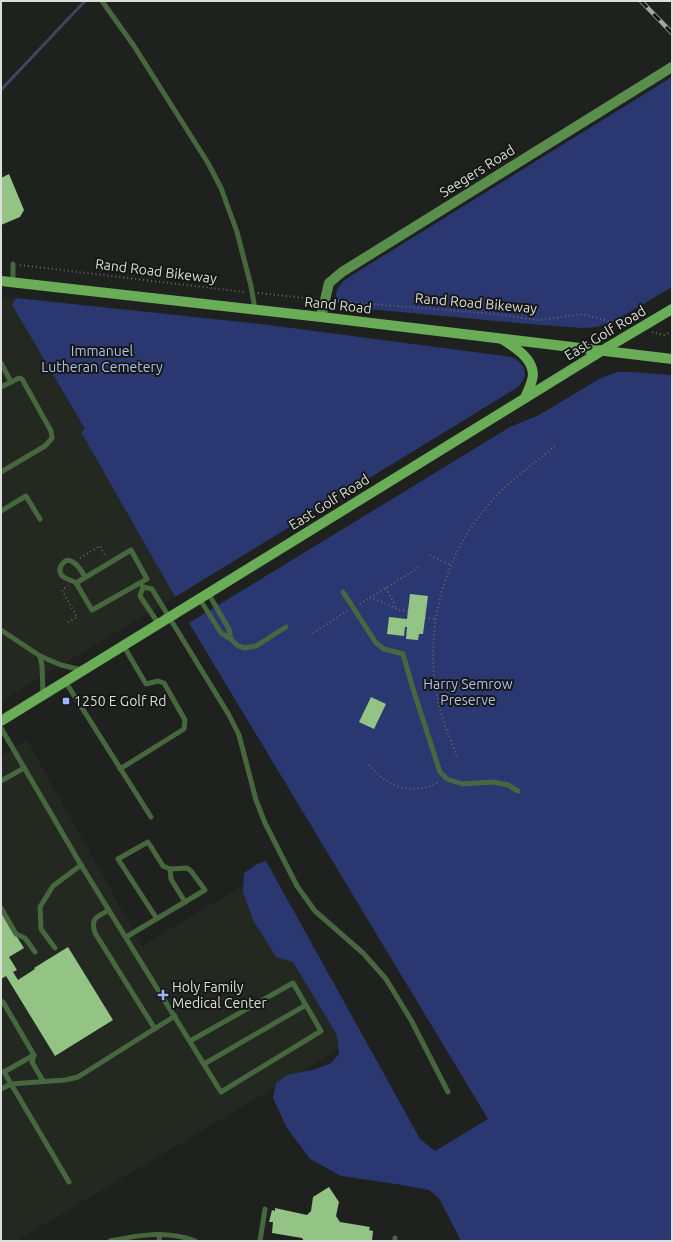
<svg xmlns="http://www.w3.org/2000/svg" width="673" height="1242" viewBox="0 0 673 1242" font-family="Ubuntu,sans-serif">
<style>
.built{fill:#232921}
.green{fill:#2b3771}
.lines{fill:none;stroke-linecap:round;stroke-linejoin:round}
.stream{stroke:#44435e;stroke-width:3}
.building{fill:#93c486}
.path{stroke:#666865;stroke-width:2;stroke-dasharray:1 3;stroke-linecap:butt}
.lane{stroke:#47673e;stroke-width:5}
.secondary{stroke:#5a8e4d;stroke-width:10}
.primary{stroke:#69ad57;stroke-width:10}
.rail-casing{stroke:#a4a6a4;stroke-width:4.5}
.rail{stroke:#161815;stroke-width:3;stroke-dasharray:9;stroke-linecap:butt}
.poi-dot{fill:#9fb3fd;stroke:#161815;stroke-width:1.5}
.labels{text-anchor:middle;stroke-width:4;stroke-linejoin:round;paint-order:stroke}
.street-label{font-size:14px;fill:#dcdedc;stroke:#161815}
.park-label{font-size:14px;fill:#afbff5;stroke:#161815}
.poi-label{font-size:14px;fill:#dcdedc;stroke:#161815;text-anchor:start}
</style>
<rect width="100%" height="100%" fill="#1f211e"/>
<g class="built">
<polygon points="1,297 16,298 12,305 85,430 81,432 175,597 1,701"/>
<polygon points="27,740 142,946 259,876 351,1042 16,1241 1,1241 1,756"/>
</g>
<g class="green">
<path d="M672 77V287L611 323 597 327 582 328 529 324 347 307C328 298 337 286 349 277Z"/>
<path d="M16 298 261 324 511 357C522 361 530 372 521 383 519 387 514 389 510 392L175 597 81 432 85 429 12 305Z"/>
<polygon points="617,372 631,372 672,375 672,1241 461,1241 439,1198 429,1190 396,1184 341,1176 310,1159 287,1128 273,1098 276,1083 287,1075 313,1070 331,1063 339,1054 337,1035 293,962 276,957 253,920 243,892 244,873 257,864 266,861 420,1139 435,1151 488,1119 189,623 510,427 539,415 599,379"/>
</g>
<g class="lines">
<polyline class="stream" points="1,90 85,1"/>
</g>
<g class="building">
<polygon points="9,174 24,210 20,217 1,225 1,178"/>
<polygon points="410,594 428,596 423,634 419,634 418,640 406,639 407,627 405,627 404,636 387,634 389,617 407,619"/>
<polygon points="371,697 386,704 374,729 359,722"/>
<polygon points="1,912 24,948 9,957 17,970 13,972 18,980 35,969 34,968 68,947 113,1020 55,1056 6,976 1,979"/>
<polygon points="329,1187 339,1202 336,1216 340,1222 370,1227 369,1230 373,1231 372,1241 304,1241 302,1238 272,1233 273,1222 269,1222 272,1210 275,1211 275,1208 307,1215 311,1211 313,1197"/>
</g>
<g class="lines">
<g class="path">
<polyline points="20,265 244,292"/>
<polyline points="258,293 316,299"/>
<polyline points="334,301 495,314 538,320 583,314 625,326"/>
<polyline points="652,332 664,335 672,332"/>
<polyline points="430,555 450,565"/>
<polyline points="80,558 100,546 106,557"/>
<polyline points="386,588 394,603 395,607"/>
<polyline points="370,597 399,610 408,611"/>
<polyline points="360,604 421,566"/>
<polyline points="425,618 436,619"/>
<polyline points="68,622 77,617 62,590 68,586"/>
<polyline points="313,633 347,611"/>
<path d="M457 756C450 738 442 720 438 701 422 625 446 545 502 490 519 474 538 460 556 445"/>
<path d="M369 765C374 770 379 776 385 780 401 791 424 792 440 781"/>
</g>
<g class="lane">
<polyline points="102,1 134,46 208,163 221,188 237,232 251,286 255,309"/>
<polyline points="13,283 13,264"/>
<polyline points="1,363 11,382"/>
<polyline points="1,387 19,378 22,379 51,431 52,438 45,446 1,472"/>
<polyline points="1,511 26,496 40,519"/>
<polygon points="131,550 147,579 92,610 76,583"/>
<path d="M76 583C68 578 59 579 60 568 68 550 80 568 85 577"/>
<polyline points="141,583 143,587 152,589 158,599 229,715 239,735 256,800 265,823 297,886 315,911 363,953 386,979 411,1020 448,1092"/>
<polyline points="143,587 140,596 158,623"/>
<polyline points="343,592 376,643 384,649 403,654 413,689 440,772 447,779 462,784 493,782 508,785 518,791"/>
<polyline points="208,593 229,629 231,639"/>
<polyline points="199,598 221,633 231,639 238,646 245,648 256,646 286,627"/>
<polyline points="1,630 40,656 61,665 82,670"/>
<polyline points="40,656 42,666 43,695"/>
<polyline points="65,681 151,817"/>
<polyline points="1,728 81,865 221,1092 321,1031 293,983 190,1041"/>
<polyline points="120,769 184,729 185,720 164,683 158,681 146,684 123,645"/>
<polyline points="1,781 24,768"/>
<polyline points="170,869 171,879 185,902"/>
<polyline points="1,908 16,934 25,938 35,952"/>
<path d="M109 910C97 917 90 918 95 933L155 1029"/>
<polyline points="126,937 205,890 191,871 187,868 170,869 163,866 148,842 118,859 157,919"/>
<polyline points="55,948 41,929 40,907 53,886 81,865"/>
<polyline points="1,1001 3,1002 34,1055 32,1062 43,1081"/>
<polyline points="204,1064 306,1005"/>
<polyline points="1,1072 4,1072 69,1182"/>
<polyline points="4,1072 34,1055"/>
<polyline points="1,1089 11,1084 65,1080 78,1077 175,1016"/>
<path d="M110 1241C138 1235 167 1230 195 1241"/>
<polyline points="159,1241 160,1234"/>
<polyline points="260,1241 265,1209"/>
<polyline points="395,1241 395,1238"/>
</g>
<polyline class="secondary" points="321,317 329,283 342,272 672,67"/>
<g class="primary">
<polyline points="1,281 321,317 672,359"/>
<path d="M502 339C514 347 532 357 533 374 533 381 528 391 525 398"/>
<polyline points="1,721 603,350 672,309"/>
</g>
<defs>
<polyline id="rail" points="641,1 672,33"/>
</defs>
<use href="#rail" class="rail-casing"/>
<use href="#rail" class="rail"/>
</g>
<g class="poi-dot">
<rect x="62" y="697" width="8" height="8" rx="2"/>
<path d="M161 989h4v4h4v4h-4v4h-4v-4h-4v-4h4z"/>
</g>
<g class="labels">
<g class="street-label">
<text transform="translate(477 171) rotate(-32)" y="5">Seegers Road</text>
<text transform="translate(156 271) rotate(7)" y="5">Rand Road Bikeway</text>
<text transform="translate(476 303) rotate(5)" y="5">Rand Road Bikeway</text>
<text transform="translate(338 305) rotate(6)" y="5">Rand Road</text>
<text transform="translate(605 333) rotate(-31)" y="5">East Golf Road</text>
<text transform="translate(329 502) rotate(-32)" y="5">East Golf Road</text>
</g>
<g class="park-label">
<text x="102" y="356">Immanuel<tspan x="102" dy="16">Lutheran Cemetery</tspan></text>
<text x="468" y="689">Harry Semrow<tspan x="468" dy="16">Preserve</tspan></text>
</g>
<g class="poi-label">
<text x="74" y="706">1250 E Golf Rd</text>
<text x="172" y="992">Holy Family<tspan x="172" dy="16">Medical Center</tspan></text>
</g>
</g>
<rect width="673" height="1242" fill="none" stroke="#dcdedc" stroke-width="4"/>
</svg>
